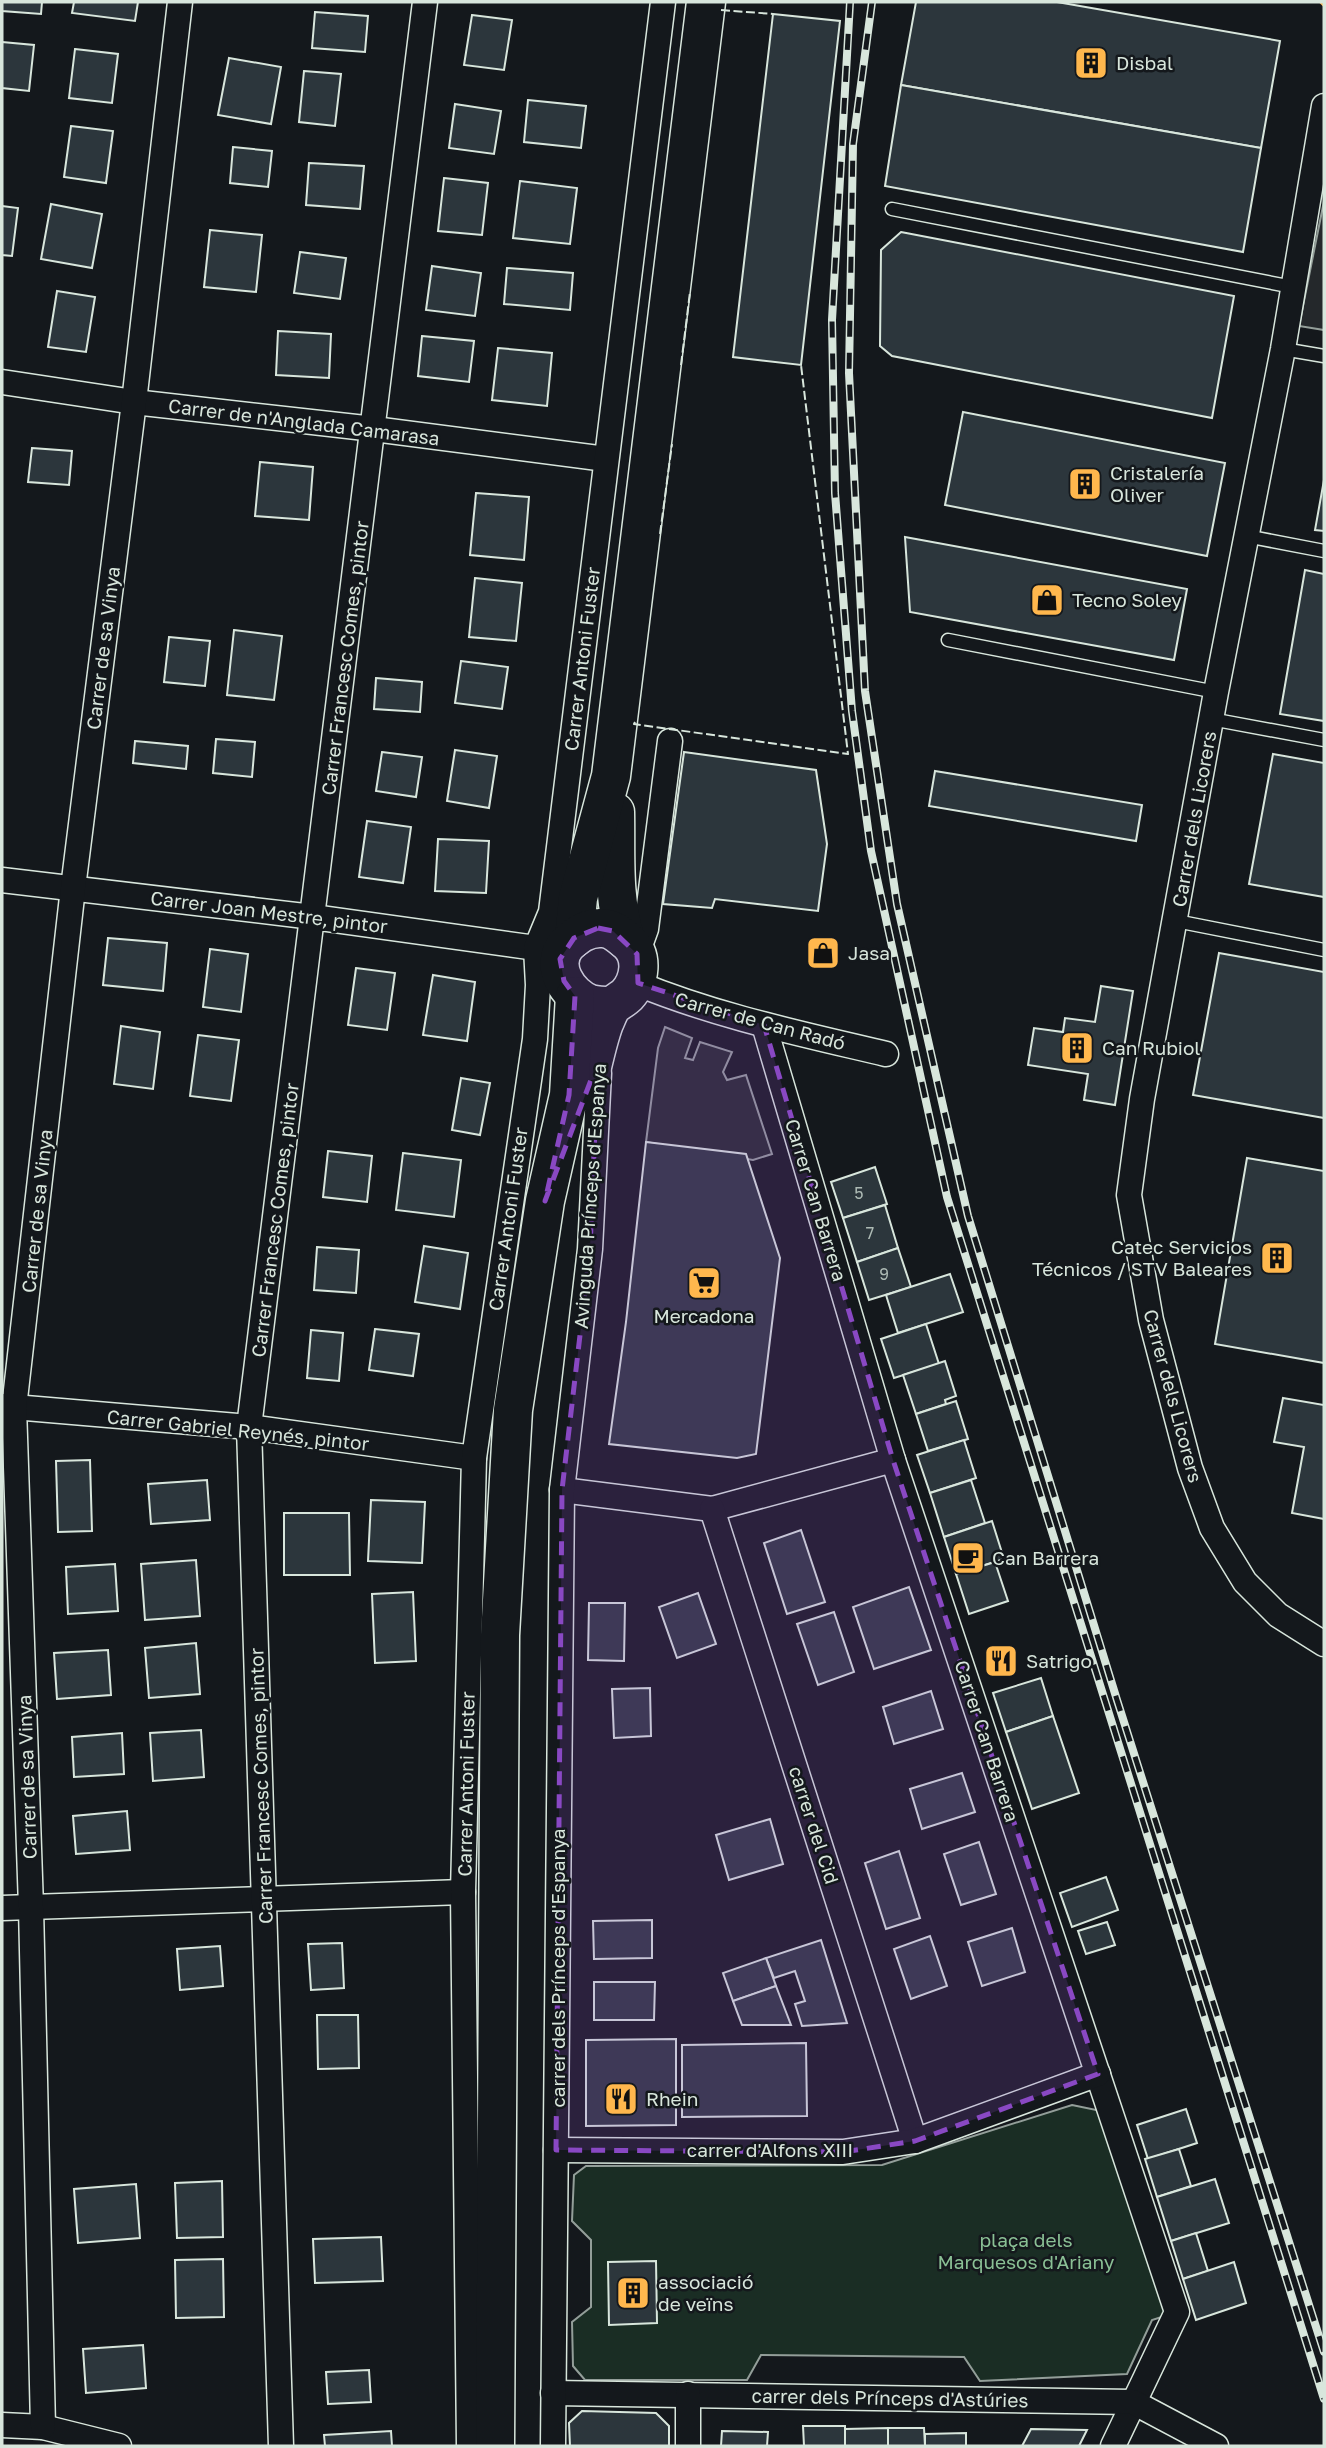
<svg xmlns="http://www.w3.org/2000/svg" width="1326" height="2448" viewBox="0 0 1326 2448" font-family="'Golos Text',sans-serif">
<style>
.green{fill:#1a2d24;stroke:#939e99;stroke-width:2}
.parking{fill:#24282b;stroke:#939e99;stroke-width:2}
.building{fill:#2c363c;stroke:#d8e6dc;stroke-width:2}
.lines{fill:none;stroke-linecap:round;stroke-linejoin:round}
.lane-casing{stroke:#d8e6dc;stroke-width:15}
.street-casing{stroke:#d8e6dc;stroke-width:27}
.primary-casing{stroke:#d8e6dc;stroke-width:41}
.lane{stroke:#14181c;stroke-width:12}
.street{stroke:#14181c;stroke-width:24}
.primary{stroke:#14181c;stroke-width:38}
.rail-casing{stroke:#d8e6dc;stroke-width:8}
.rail{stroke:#14181c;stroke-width:5;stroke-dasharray:16;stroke-linecap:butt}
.fence{stroke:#d8e6dc;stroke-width:2;stroke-dasharray:9 3.5;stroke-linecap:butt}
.power{stroke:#ffb74d;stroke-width:2;stroke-dasharray:24 5 3.5 5;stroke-linecap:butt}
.marked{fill:#8948c3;fill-opacity:0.2;stroke:#8948c3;stroke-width:5;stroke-dasharray:14 9;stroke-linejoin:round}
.labels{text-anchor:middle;stroke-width:5;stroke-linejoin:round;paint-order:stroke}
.number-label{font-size:16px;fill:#adbab4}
.poi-label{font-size:19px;fill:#d8e6dc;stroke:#14181c;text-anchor:start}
.street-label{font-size:19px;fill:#d8e6dc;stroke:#14181c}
.park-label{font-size:19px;fill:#8ac095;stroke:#14181c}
</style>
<rect width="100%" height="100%" fill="#14181c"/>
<polygon class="green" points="1072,2105 1111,2113 1177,2312 1152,2320 1127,2374 980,2381 964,2357 761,2355 747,2380 585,2380 573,2366 572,2322 591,2307 591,2240 572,2221 574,2175 586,2166 882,2165"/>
<g class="parking">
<polygon points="1324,201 1324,330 1299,326"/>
<polygon points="665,1027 692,1038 685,1058 693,1060 700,1042 732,1052 723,1072 727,1080 746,1075 772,1154 753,1160 646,1142 658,1048"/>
</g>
<g class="building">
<polygon points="2,2 42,2 41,14 2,11"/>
<polygon points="74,2 138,2 135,21 72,13"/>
<polygon points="916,2 1057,2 1280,41 1261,148 901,85"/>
<polygon points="315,12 368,16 365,52 312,48"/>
<polygon points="773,14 840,21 801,365 733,357"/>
<polygon points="472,15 512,20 504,70 464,65"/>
<polygon points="2,42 34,45 29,91 2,88"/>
<polygon points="75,49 118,54 112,103 69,98"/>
<polygon points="229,58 281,67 271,124 218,115"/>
<polygon points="304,71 341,74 335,126 299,122"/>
<polygon points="901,85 1261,148 1243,252 885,186"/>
<polygon points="528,100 586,106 581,148 524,142"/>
<polygon points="455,104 501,111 494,154 449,148"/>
<polygon points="71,126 113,131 106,183 64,177"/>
<polygon points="233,147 272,151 268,187 230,183"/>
<polygon points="309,163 364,166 360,209 306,205"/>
<polygon points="444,178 488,183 482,235 438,231"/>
<polygon points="520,181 577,188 570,244 513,238"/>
<polygon points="51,204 102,214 92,268 41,259"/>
<polygon points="2,206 18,208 12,256 2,255"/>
<polygon points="210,230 262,235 256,292 204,287"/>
<polygon points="901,232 1234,296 1212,418 892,356 880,346 881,250"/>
<polygon points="300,252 346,258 340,299 294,293"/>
<polygon points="432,266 481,273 475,316 426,310"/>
<polygon points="507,268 573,273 570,310 504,304"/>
<polygon points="57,291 95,297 86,352 48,347"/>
<polygon points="278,331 331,334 329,378 276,375"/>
<polygon points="422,336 474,341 469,382 418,376"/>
<polygon points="498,348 552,353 547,406 492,400"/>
<polygon points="963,412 1225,463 1207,556 945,505"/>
<polygon points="32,448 72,451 69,485 28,482"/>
<polygon points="260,462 313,467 309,520 255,516"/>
<polygon points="1324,480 1324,531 1315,530"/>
<polygon points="476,493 529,497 524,560 470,555"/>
<polygon points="905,537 1187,589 1174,660 910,612"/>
<polygon points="1305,570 1324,574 1324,721 1280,714"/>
<polygon points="475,578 522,583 516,641 469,637"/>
<polygon points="234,630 282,636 274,700 227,695"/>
<polygon points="169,637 210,641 205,686 164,682"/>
<polygon points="461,661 508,667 502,709 455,703"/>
<polygon points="376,678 422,682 420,712 374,709"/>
<polygon points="216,739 255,742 252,777 213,773"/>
<polygon points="135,741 188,746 186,769 133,763"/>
<polygon points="455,750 497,756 489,808 447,801"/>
<polygon points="382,752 422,757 416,797 376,791"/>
<polygon points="684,752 816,770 827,844 818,911 715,899 712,908 663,904"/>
<polygon points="1273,754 1324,763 1324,897 1249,884"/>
<polygon points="935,771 1142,805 1136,841 929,806"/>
<polygon points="367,821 411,827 403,883 359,877"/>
<polygon points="438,839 489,841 486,893 435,891"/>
<polygon points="108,938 167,943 163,991 103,985"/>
<polygon points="210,949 248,954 241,1012 203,1007"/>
<polygon points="1219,953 1324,972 1324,1118 1193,1095"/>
<polygon points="356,968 395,973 387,1030 348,1025"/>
<polygon points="433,975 475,982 467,1041 423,1035"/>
<polygon points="1101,986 1133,991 1115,1105 1084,1100 1088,1074 1028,1065 1034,1028 1063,1032 1065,1018 1095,1022"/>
<polygon points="121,1026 160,1032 153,1089 114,1084"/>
<polygon points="198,1035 239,1040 231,1101 190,1096"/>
<polygon points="461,1078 490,1083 480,1135 452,1130"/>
<polygon points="646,1142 746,1154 780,1258 756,1454 737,1458 609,1444 626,1322"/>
<polygon points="328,1151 372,1156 367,1202 323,1197"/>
<polygon points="403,1153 461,1160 454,1217 396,1210"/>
<polygon points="1247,1158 1324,1171 1324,1363 1215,1344"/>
<polygon points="875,1167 887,1204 843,1218 831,1182"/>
<polygon points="885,1205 898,1248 857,1262 843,1218"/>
<polygon points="424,1246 468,1253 460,1309 415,1302"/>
<polygon points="317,1247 359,1250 356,1293 314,1290"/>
<polygon points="898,1248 911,1287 869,1300 857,1262"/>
<polygon points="950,1274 963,1312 898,1333 886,1295"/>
<polygon points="926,1324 939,1364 894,1378 881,1339"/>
<polygon points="375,1329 419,1334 413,1376 369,1370"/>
<polygon points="311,1330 343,1333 339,1381 307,1378"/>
<polygon points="945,1361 956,1396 945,1400 946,1404 916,1414 903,1375"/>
<polygon points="1283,1398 1324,1405 1324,1519 1292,1513 1304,1447 1274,1442"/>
<polygon points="956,1401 968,1439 928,1451 916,1414"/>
<polygon points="964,1440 976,1478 930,1493 917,1455"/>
<polygon points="90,1460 92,1531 58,1532 56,1461"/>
<polygon points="207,1480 210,1520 151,1524 148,1484"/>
<polygon points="971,1480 985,1523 944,1537 930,1493"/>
<polygon points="371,1500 425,1502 422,1563 368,1561"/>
<polygon points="284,1513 349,1513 350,1575 284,1575"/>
<polygon points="992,1521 1004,1559 956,1574 944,1537"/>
<polygon points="801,1530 825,1602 787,1614 764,1543"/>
<polygon points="196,1560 200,1616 145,1620 141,1564"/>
<polygon points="995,1562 1008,1601 969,1614 956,1574"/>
<polygon points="115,1564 118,1611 68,1614 66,1567"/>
<polygon points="909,1587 931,1650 874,1669 853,1607"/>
<polygon points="413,1592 416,1661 375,1663 372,1594"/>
<polygon points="698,1593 716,1644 677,1658 659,1607"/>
<polygon points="589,1603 625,1603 624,1661 588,1660"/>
<polygon points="834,1612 854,1672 818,1685 797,1624"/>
<polygon points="196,1643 200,1694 149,1698 145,1648"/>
<polygon points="108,1650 111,1695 57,1699 54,1653"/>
<polygon points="1041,1678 1053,1716 1006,1732 993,1693"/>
<polygon points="650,1688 651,1736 614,1738 612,1689"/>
<polygon points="931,1691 943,1729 894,1744 883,1707"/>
<polygon points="1053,1716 1079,1793 1032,1809 1006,1732"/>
<polygon points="201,1730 204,1777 153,1781 150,1733"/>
<polygon points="122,1733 124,1774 74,1777 72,1737"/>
<polygon points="962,1773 975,1812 922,1829 910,1789"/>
<polygon points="127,1811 130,1850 76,1854 73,1816"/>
<polygon points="770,1819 783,1864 729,1880 716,1835"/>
<polygon points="979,1842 996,1894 961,1905 944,1854"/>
<polygon points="899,1851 920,1918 886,1929 865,1863"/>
<polygon points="1106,1877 1118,1910 1072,1927 1060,1893"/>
<polygon points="652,1920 652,1958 594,1959 593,1921"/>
<polygon points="1107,1922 1115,1945 1086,1954 1078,1931"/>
<polygon points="1012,1928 1025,1972 982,1986 968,1942"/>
<polygon points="930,1936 947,1986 911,1999 894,1949"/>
<polygon points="821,1940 847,2023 802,2026 795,2004 805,2001 795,1971 774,1978 766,1958"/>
<polygon points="342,1943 344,1988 311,1990 308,1944"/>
<polygon points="220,1946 223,1986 180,1990 177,1949"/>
<polygon points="766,1958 776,1986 733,2001 723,1973"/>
<polygon points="594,1982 655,1982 654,2020 594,2020"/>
<polygon points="776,1986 791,2025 742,2025 733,2001"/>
<polygon points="317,2015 358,2015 359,2068 318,2069"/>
<polygon points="676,2039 676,2125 586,2126 586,2040"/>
<polygon points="806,2043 807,2116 682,2117 682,2045"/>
<polygon points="1186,2109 1197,2143 1148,2159 1137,2125"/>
<polygon points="1179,2149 1191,2186 1157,2197 1145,2159"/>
<polygon points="1215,2179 1229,2223 1171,2241 1157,2197"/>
<polygon points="222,2181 223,2237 177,2238 175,2183"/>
<polygon points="136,2184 140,2238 78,2243 74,2189"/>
<polygon points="1196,2233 1208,2271 1183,2279 1171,2241"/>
<polygon points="381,2237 383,2281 315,2283 313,2239"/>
<polygon points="223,2259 224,2317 176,2318 175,2260"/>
<polygon points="656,2261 657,2323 609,2325 608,2262"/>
<polygon points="1234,2262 1246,2303 1196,2320 1183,2279"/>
<polygon points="143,2345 146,2388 86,2393 83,2349"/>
<polygon points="369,2370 371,2402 328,2404 326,2372"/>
<polygon points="582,2411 656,2413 669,2426 669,2446 570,2446 569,2423"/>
<polygon points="803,2426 845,2426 845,2446 804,2446"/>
<polygon points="888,2428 888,2446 845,2446 845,2429"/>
<polygon points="888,2428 924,2428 925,2446 888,2446"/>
<polygon points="1031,2429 1087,2430 1079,2446 1022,2446"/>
<polygon points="391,2431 392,2446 325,2446 324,2435"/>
<polygon points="722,2431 768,2432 767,2446 721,2446"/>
<polygon points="966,2433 966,2446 925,2446 925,2434"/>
</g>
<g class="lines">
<defs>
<g id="lane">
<polyline points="892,209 1293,287"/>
<polyline points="1283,349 1324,356"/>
<polyline points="1246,536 1324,551"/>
<polyline points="948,640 1216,692"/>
<polyline points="1211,719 1324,740"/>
<polyline points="1176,921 1324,950"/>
</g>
<g id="street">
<polyline points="1324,106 1283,349 1216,692 1142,1099 1129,1195 1151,1320 1190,1468 1212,1528 1245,1582 1278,1615 1324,1644"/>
<polyline points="2,382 134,402 374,429 606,459"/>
<polyline points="2,880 313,917 536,948"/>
<polyline points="637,954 646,929 670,741"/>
<path d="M636 983C716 1016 802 1034 886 1054"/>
<polyline points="764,1025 893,1460 1177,2312 1113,2446"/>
<polyline points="2,1406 249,1427 474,1458"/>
<polyline points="562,1490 712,1509 893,1460"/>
<polyline points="712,1509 915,2141"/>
<polyline points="2,1908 463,1892"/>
<polyline points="556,2150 843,2152 915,2141 1098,2074"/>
<polyline points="553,2393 1133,2402 1216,2446"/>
<polyline points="688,2394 688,2446"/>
<polyline points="2,2425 43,2427 119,2446"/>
<polyline points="43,2427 31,1907 14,1408 73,888 134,402 180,2"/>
<polyline points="281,2446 249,1427 425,2"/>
<polyline points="469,2446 463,1892 474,1458 535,1039 538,985 536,948 551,912 663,2"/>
<polyline points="553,2446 562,1490 590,1249 599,1073"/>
</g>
<g id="primary">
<path d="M615 812C616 859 612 895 626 940"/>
<polyline points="574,938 578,898 611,776 706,2"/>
<path d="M586 1091C592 1069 596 1045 604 1023 606 1019 608 1013 611 1008 614 1003 622 1000 627 995 640 981 644 956 628 942 620 935 611 927 600 928 587 928 576 935 567 944 548 965 568 996 590 1004 597 1006 605 1006 612 1006"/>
<polyline points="495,2446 500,1635 513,1410 545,1201 569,1095 575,996"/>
</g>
</defs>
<use href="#lane" class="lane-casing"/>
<use href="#street" class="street-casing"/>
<use href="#primary" class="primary-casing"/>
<use href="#lane" class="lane"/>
<use href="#street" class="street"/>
<use href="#primary" class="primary"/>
<defs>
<g id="rail">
<polyline points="850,2 832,320 835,493 852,711 871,851 947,1197 1324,2399"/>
<polyline points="872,2 853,144 849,373 865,691 897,904 968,1216 1117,1700 1324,2352"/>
</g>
</defs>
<use href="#rail" class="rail-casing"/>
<use href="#rail" class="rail"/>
<g class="fence">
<polyline points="721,10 773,14"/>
<polyline points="681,365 690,292"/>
<polyline points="660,534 672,444"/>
<polyline points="635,722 634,724 848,754 801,365"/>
</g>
<polyline class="power" points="1320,2 1324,6"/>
</g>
<path class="marked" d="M598 928 613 931 637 954 638 983 764 1025 893 1460 1098 2074 915 2141 843 2152 556 2150 562 1490 590 1249 597 1081 591 1080 545 1201 569 1095 575 996 564 981 560 959 574 938Z"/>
<defs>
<symbol id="building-square" viewBox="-11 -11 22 22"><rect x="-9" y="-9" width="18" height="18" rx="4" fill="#ffb74d" stroke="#14181c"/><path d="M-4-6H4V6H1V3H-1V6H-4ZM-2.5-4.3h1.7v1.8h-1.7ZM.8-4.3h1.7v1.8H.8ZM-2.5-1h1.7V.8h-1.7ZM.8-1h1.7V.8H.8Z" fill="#111"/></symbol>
<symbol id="shop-square" viewBox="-11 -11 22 22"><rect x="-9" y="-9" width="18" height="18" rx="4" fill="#ffb74d" stroke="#14181c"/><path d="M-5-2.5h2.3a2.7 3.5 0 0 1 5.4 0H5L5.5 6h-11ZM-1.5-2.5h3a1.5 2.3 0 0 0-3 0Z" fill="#111"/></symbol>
<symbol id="supermarket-square" viewBox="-11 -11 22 22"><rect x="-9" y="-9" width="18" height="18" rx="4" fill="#ffb74d" stroke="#14181c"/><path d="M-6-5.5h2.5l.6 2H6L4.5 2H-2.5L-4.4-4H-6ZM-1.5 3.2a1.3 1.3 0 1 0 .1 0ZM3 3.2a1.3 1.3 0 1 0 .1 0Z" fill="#111"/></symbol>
<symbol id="cafe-square" viewBox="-11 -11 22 22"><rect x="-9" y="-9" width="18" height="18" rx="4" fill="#ffb74d" stroke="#14181c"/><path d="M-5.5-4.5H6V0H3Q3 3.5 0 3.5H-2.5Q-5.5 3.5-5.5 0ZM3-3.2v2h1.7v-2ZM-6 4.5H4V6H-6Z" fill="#111"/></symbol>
<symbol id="restaurant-square" viewBox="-11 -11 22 22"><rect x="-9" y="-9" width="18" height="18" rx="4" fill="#ffb74d" stroke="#14181c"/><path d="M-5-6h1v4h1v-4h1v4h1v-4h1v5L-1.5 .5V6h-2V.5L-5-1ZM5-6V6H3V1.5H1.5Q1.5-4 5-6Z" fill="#111"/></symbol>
</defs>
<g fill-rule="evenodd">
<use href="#building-square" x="1072" y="44" width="38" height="38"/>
<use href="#building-square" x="1066" y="465" width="38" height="38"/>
<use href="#shop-square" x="1028" y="581" width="38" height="38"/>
<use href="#shop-square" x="804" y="934" width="38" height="38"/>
<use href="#building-square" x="1058" y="1029" width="38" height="38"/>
<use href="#building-square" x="1258" y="1239" width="38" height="38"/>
<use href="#supermarket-square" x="685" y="1264" width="38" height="38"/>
<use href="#cafe-square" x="949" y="1539" width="38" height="38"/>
<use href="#restaurant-square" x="982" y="1642" width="38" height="38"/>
<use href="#restaurant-square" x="602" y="2080" width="38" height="38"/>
<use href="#building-square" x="614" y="2274" width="38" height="38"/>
</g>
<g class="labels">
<g class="number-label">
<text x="859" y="1199">5</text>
<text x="870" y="1239">7</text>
<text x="884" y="1280">9</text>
</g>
<g class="poi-label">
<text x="1116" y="70">Disbal</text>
<text x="1110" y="480">Cristalería<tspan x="1110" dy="22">Oliver</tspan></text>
<text x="1072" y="607">Tecno Soley</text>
<text x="848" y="960">Jasa</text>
<text x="1102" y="1055">Can Rubiol</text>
<text x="1252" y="1254" text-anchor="end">Catec Servicios<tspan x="1252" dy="22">Técnicos / STV Baleares</tspan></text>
<text x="704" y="1323" text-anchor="middle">Mercadona</text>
<text x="992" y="1565">Can Barrera</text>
<text x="1026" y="1668">Satrigo</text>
<text x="646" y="2106">Rhein</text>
<text x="658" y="2289">associació<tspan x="658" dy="22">de veïns</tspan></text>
</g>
<g class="street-label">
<text transform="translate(304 422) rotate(7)" y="7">Carrer de n'Anglada Camarasa</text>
<text transform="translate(103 648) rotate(-83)" y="7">Carrer de sa Vinya</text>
<text transform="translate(345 658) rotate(-83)" y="7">Carrer Francesc Comes, pintor</text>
<text transform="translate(582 659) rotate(-83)" y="7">Carrer Antoni Fuster</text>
<text transform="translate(1194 819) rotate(-80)" y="7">Carrer dels Licorers</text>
<text transform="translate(269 912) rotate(7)" y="7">Carrer Joan Mestre, pintor</text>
<text transform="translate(760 1021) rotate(15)" y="7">Carrer de Can Radó</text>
<text transform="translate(590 1196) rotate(-86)" y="7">Avinguda Prínceps d'Espanya</text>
<text transform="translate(816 1200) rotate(73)" y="7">Carrer Can Barrera</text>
<text transform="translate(37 1211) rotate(-84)" y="7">Carrer de sa Vinya</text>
<text transform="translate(508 1219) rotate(-82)" y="7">Carrer Antoni Fuster</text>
<text transform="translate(275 1220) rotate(-83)" y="7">Carrer Francesc Comes, pintor</text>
<text transform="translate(1173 1396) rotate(75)" y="7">Carrer dels Licorers</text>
<text transform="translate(238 1430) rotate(6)" y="7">Carrer Gabriel Reynés, pintor</text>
<text transform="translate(987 1741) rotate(72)" y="7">Carrer Can Barrera</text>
<text transform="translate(27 1777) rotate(-92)" y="7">Carrer de sa Vinya</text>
<text transform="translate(466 1784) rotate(-89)" y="7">Carrer Antoni Fuster</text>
<text transform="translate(261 1786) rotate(-92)" y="7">Carrer Francesc Comes, pintor</text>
<text transform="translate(814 1825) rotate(72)" y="7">carrer del Cid</text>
<text transform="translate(558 1968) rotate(-90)" y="7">carrer dels Prínceps d'Espanya</text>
<text x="770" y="2157">carrer d'Alfons XIII</text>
<text transform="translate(890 2398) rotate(1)" y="7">carrer dels Prínceps d'Astúries</text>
</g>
<g class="park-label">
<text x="1026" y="2247">plaça dels<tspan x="1026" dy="22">Marquesos d'Ariany</tspan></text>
</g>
</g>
<rect width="1326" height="2448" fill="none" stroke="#d8e6dc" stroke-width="7"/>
</svg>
